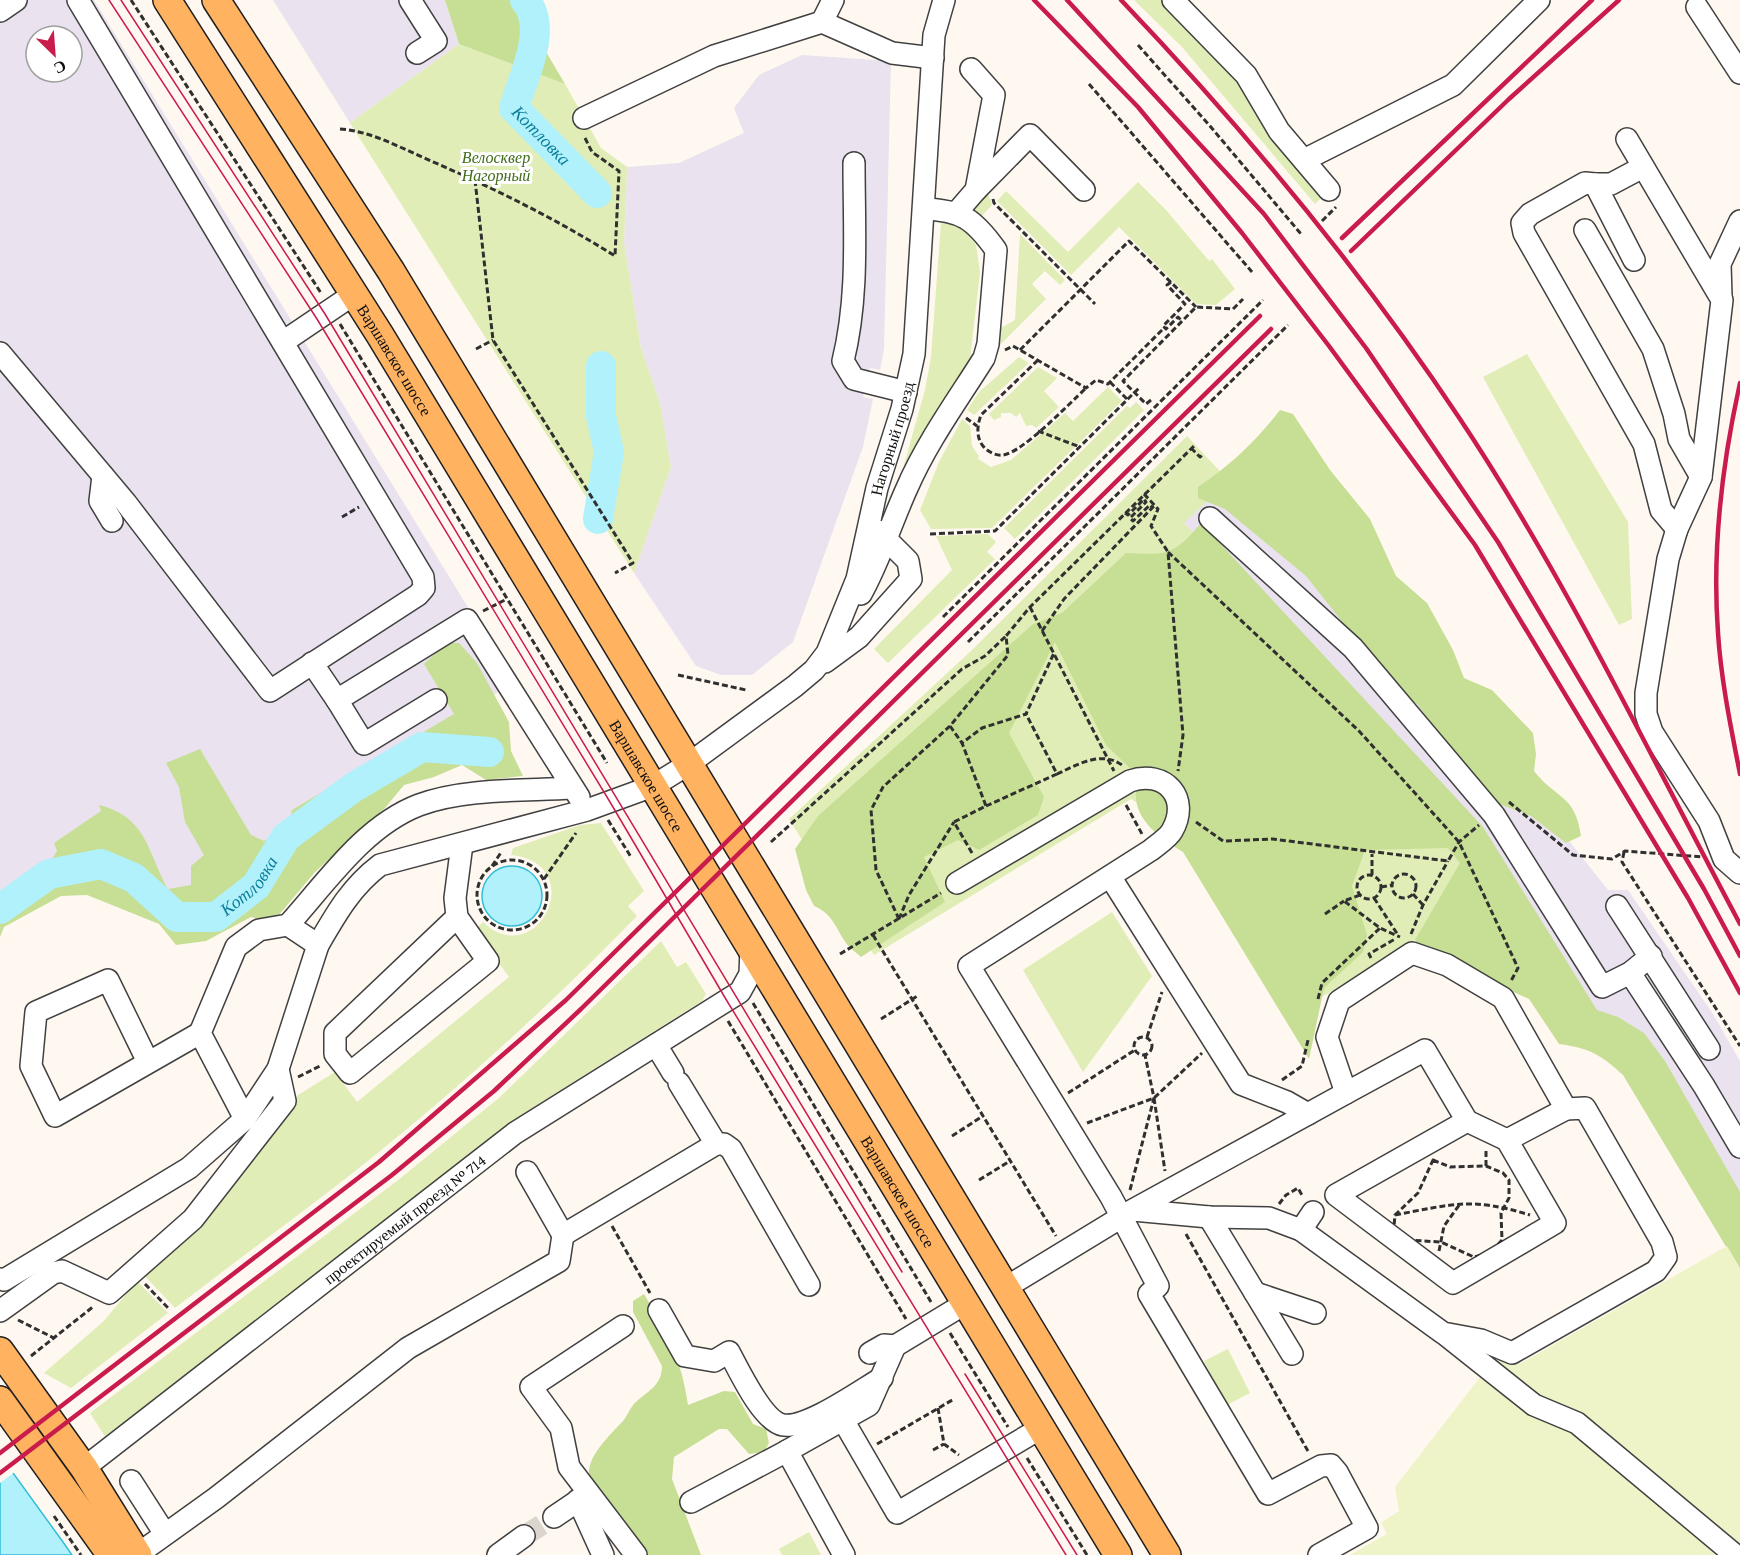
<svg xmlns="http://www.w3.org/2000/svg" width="1740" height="1555" viewBox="0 0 1740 1555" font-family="'Crimson Pro',serif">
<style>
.industrial{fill:#eae2ee;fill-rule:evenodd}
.green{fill:#e0edb6}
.forest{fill:#c7df94}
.pitch{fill:#eff3c8}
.water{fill:#b0f1fb;stroke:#31bdd8;stroke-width:1.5}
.pier{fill:#fff8f0}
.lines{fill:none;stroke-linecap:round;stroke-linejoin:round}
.river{stroke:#b0f1fb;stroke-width:30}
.minor-tunnel{stroke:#dbd5ce;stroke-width:21;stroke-dasharray:21 10;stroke-linecap:butt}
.minor-casing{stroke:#414141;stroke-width:24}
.major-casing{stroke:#1f1f1f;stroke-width:30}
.path{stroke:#303030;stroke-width:3;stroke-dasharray:6 3;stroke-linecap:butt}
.minor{stroke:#fff;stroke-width:21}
.major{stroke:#ffb260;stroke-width:27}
.tram{stroke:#ca1b4d;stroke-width:1.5}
.rail{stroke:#ca1b4d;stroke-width:4.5}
.labels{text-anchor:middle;stroke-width:6;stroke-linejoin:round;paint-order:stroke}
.park-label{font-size:16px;font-style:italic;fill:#3e6c19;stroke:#fff}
.street-label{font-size:16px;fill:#0e0e0e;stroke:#fff}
.water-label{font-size:18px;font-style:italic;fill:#0d7f9c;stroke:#fff}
</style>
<rect width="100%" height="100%" fill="#fff8f0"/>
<g class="industrial">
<path d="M0 0H94L514 682 179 899 100 842 0 902ZM36 36H72V72H36Z"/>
<polygon points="273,0 445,0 459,44 350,123"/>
<polygon points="802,55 891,61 884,349 880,370 870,368 863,397 873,399 863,447 793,642 752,675 721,675 696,666 634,573 671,467 660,403 641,348 624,243 627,167 679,163 744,133 734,108 759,75"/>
<polygon points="1229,481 1516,774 1608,890 1628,890 1713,1014 1740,1061 1740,1268 1483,842 1183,522"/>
</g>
<g class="green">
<polygon points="1134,0 1162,0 1239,78 1322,197 1315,204 1182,47"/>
<polygon points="459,44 565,84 601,148 627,167 624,243 641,348 660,403 671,467 634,573 350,123"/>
<polygon points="1138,182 1167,211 1209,261 1212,259 1235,289 1216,305 1196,304 1119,227 1071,275 997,201 1006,191 1068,252"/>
<polygon points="986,187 992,205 980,218 972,214"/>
<polygon points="941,223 960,224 976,245 980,272 969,369 906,471 904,465 925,390 931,357"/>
<polygon points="1020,234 1065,280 1060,285 1045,271 1032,284 1046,299 1000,345 1001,328 1015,320"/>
<polygon points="1527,354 1628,522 1632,619 1619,625 1483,377"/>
<polygon points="1019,357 1029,363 974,415 967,410 979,392"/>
<polygon points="1038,367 1057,378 1044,391 1059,407 1036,428 1032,425 1026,426 1020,413 1016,417 1011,413 1001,413 1001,417 994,420 989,414"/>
<polygon points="1108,387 1122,401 992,528 931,529 920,510 939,462 962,419 970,426 972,446 979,456 978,459 991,467 1011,460 1065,413 1073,421"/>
<polygon points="1136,402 1144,410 1015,539 1004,528 1127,406 1130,408"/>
<polygon points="1187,436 1229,481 1184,523 1317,661 1508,883 1299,1011 1187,836 1131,799 874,955 789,819 971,651"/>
<polygon points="988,534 996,542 987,552 995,559 888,663 874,649 952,570 936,536"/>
<path d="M601 823 644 891 628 906 637 916C554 1001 467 1081 374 1156 309 1208 241 1257 175 1308L144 1275 202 1222 298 1095 335 1072 357 1102 509 977 475 930 483 922C537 973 591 864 511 855L513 848 580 825Z"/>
<polygon points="1112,912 1152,976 1083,1072 1023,970"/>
<polygon points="661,941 677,967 686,962 706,994 702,1001 513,1120 106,1438 90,1413 397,1181 500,1097"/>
<polygon points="137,1281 168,1313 71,1388 44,1373 104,1321"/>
<polygon points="1228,1349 1250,1393 1227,1405 1204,1361"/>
<polygon points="809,1532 821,1555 782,1555 779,1549"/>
</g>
<g class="forest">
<polygon points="445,0 520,0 519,6 565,84 459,44"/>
<path d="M1280 410 1293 414 1330 470 1370 519 1396 576 1427 603 1453 650 1464 678 1492 690 1533 733 1536 754 1534 771C1557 800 1575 794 1581 836L1566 843 1531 816 1494 802 1481 791 1418 705 1394 687 1306 576 1225 509 1198 498V487C1230 466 1257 440 1280 410Z"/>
<path d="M1201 523 1483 827 1597 1010 1618 1017 1644 1033 1665 1061 1740 1192V1270L1623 1075C1601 1055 1590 1048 1559 1044L1529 999 1419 949 1415 940 1460 863 1448 848 1365 850 1352 886 1367 935 1363 952 1324 988 1309 1059 1183 852C1155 835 1126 814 1139 777L1106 745 1055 642 1009 733 1044 797 1038 815 979 850 958 840 924 857 945 902 861 957C856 952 849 948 846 943 835 927 833 914 814 906L806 890 795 849 818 816 1033 624 1062 613 1126 553C1168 555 1173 556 1201 523Z"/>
<path d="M446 643H459L477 663 509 722 511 751 523 776 486 780 462 765 434 777 404 785 385 808 315 872 273 922 251 917 206 941 176 945 159 924 87 895 61 896 4 927 0 937V899L41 877 57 851 54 843 101 811 99 805C147 817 147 851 168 889L191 885V866L204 855 185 822 179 787 166 763 200 749 251 835 264 841 289 826 292 810 454 714 424 664Z"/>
<path d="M644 1294C668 1335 681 1357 688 1405L724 1391 735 1392 753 1424 766 1429 769 1443 764 1452 749 1454 727 1429H719L674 1457 672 1479 701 1555H647L589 1475C587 1456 611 1434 623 1421 628 1415 630 1407 636 1402 649 1390 662 1385 662 1366L633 1312V1301Z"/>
</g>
<polygon class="pitch" points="1727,1246 1740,1268 1740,1555 1350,1555 1387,1534 1381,1523 1399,1511 1395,1487 1494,1359 1509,1364 1523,1362"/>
<g class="water">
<circle cx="512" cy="896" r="30"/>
<polygon points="0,1455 63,1542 72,1555 0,1555"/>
</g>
<polygon class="pier" points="0,1452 16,1471 0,1483"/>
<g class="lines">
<g class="river">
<path id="s1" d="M525 0C549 28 523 77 514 108L597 193"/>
<polyline points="598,519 609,452 601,416 601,366"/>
<path id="s2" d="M0 909 49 874 101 864 134 878 177 917H216L256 886 286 837 354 787 422 747 489 752"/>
</g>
<polyline class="minor-tunnel" points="524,1536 554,1517"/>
<defs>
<g id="minor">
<polyline points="410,0 436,41 417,53"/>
<polyline points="1173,0 1246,75 1279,131 1329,190"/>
<polyline points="1697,7 1740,73"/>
<polyline points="0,11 16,0"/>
<polyline points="822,22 833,0"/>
<polyline points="584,118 714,56 822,22 892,53 933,58"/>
<polyline points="1627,139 1722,300 1701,477 1677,529 1668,559 1646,693 1646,714 1652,732 1709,821 1724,859 1740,873"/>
<polyline points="1304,160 1453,85 1539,0"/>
<path d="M854 163C854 230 859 296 843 361L854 379 906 392"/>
<polyline points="1595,184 1611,184 1643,167"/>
<polyline points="976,190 1030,135 1084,190"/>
<polyline points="957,212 976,190 994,95 971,69"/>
<polyline points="1585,230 1653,349 1674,414 1679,439 1701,477"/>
<polyline points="1634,260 1595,184 1585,183 1530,214 1522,223 1524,233 1644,444 1661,510 1677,529"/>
<polyline points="1721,296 1720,264 1740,221"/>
<polyline points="283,342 354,294"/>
<polyline points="0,353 126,503 270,691 418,595 424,588 423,577 78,0"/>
<polyline points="103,476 100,501 112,521"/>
<polyline points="1210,518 1353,648 1494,815 1602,987 1630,973 1651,956"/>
<path d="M861 594C880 560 891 523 907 488 927 442 957 401 984 358L988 344 996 250C974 219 961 210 924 209"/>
<polyline points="825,662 859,637 911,579 908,561 878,531"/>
<polyline points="312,663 337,700"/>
<polyline points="436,700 364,744 337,700 467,620 579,797"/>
<polyline points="1111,878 1241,1084 1287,1102 1308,1114"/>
<path d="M957 883 1130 781C1165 769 1191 798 1172 831 1168 838 1157 845 1151 850L969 966 1111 1197 1158 1286 1149 1294 1268 1494 1321 1466 1331 1465 1337 1472 1367 1528 1319 1555"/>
<polyline points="1617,906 1709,1049"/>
<polyline points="457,917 488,961 350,1073 335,1054 335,1033 457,917 455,898 462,844"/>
<path id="s3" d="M318 945C336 914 351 887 380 865L587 810 653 786 690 763 795 686 814 670 827 653 857 579 877 488 902 409 914 354 934 35 944 0"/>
<polyline points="1630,973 1704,1086 1740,1147"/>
<polyline points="656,1045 673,1073"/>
<polyline points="148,1062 108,980 36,1012 31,1066 55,1116 200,1033"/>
<polyline points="679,1083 716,1144 724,1144 731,1149 809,1285"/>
<polyline points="1346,1093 1425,1050 1467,1121"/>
<path d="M245 1119 278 1069 318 945 288 925C326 883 364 826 419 805 464 788 525 791 573 788"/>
<polyline points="1507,1140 1555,1223 1453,1283 1336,1195 1467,1121 1507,1140 1566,1109"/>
<polyline points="527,1172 563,1235 716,1144"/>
<polyline points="1209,1217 1292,1354"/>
<polyline points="1301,1230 1313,1212"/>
<polyline points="0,1279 4,1280 189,1168 245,1119 200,1033 236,947 259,930 288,925"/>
<polyline points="1005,1288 1133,1210 1209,1217 1269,1218 1301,1230 1443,1333 1481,1340 1512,1353 1656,1271 1666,1257 1662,1242 1585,1108 1566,1109 1503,998 1447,965 1412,953 1339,1001 1327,1037 1346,1093 1133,1210"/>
<polyline points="1255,1293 1315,1313"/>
<path d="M659 1310 685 1356 714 1361 729 1352C739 1370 762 1421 783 1425 807 1429 861 1390 882 1378"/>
<polyline points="0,1311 53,1273 62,1271 109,1293 193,1219 285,1101 278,1069"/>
<polyline points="623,1326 531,1387 561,1428 569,1467 636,1555"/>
<polyline points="1446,1335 1534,1405 1577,1423 1735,1555"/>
<polyline points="870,1353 884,1345 895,1346"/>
<polyline points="843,1420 897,1513 1041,1428"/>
<path id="s4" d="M84 1468 515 1133 740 992 750 974 751 949"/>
<polyline points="131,1481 165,1534"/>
<polyline points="578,1500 603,1555"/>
<polyline points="691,1502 787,1451"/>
<polyline points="554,1517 588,1494"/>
<polyline points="138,1554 216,1498 408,1348 559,1261 563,1235"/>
<polyline points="498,1555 524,1536"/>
<polyline points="844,1555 787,1451 869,1405 895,1346 966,1303"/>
</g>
<g id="major">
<path id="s5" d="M167 0 380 335 1118 1555"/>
<polyline points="216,0 391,271 1167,1555"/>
<polyline points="0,1351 84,1468 138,1555"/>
<polyline points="0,1400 111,1555"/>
</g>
</defs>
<use href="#minor" class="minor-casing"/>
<use href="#major" class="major-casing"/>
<g class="path">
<polyline points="131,0 321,293"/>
<polyline points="1138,45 1210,126 1301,234"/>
<polyline points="1089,84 1252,272"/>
<path d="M340 129C369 131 395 145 422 157 489 186 553 217 615 256L619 171 592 152 584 136"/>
<polyline points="475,180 493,340 633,563 615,573"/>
<polyline points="993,199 994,203 1095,304"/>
<polyline points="1322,221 1336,207"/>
<polyline points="1171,282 1167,285 1185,304 1163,326 1166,329 1178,317 1182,321"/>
<polyline points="340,324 607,763"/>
<polyline points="476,349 493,340"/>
<polyline points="1005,350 1013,346 1086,388 1096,380 1108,384 1165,327"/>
<polyline points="1020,350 1129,241 1196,307"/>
<path d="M1038 360 981 415C977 426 976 437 983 446 988 452 996 456 1003 455 1022 453 1070 403 1086 388"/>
<polyline points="1110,382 1128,400"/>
<polyline points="1151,400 1146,404 1123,381 1196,307 1233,309 1243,299"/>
<polyline points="966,418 977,426"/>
<polyline points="1038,431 1080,447"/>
<polyline points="1191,448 1200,457 1204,454"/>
<polyline points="1144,494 1158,509 1151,526 1168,552 1183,735 1178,771"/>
<polyline points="1125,513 1128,515 1144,499 1146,502 1130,518 1133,521 1150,505 1153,508"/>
<polyline points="342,517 359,507"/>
<polyline points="930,534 995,531 1139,388"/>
<polyline points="1168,552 1359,731 1459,842 1518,968 1511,981"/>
<polyline points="1030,607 1114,771"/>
<polyline points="483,611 507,599"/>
<polyline points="943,617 1263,300"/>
<polyline points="1042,631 1064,599 1155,505"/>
<polyline points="968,642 1288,325"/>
<polyline points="678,675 746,690"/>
<polyline points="950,726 962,743"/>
<path d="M1057 774C1077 765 1101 750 1122 765"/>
<polyline points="1509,802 1573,855 1612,859 1625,851 1703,857"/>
<polyline points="1126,805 1142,834"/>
<polyline points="986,806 1057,774 1026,714"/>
<polyline points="608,820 631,857"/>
<polyline points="1196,822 1223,841 1272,839 1448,861 1459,842 1479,825"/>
<polyline points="771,842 962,669 985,656 1006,636"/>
<polyline points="1624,852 1622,862 1740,1046"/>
<polyline points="972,853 954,822 986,806 962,743 982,728 1026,714 1054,653"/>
<circle cx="512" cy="895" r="35"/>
<polyline points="492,866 502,851"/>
<circle cx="1404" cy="886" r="12"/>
<polyline points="1372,875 1372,854"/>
<circle cx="1369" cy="887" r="12"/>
<polyline points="544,879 576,833"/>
<polyline points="1381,887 1392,885"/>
<polyline points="1413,894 1423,905"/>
<polyline points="1360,895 1344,901 1380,928 1400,937"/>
<polyline points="1374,898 1398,935"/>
<polyline points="1325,914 1344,901"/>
<polyline points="899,919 876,870 871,810 883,787 950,726 1008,655 1006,636 1030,607 1195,445"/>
<polyline points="899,919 909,895 954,822"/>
<polyline points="1411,934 1423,905 1448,861"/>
<polyline points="873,935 1056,1236"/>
<polyline points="840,954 941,893"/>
<polyline points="1371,958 1369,954 1395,939"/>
<polyline points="1318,999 1322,983 1380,928"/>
<polyline points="753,1003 931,1302"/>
<polyline points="881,1019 919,995"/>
<polyline points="728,1021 906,1319"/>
<circle cx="1143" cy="1046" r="9"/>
<polyline points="1147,1037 1162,992"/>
<polyline points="298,1077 322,1065"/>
<polyline points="1282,1080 1302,1066 1308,1040"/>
<polyline points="1068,1093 1135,1050"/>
<polyline points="1154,1098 1165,1171"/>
<polyline points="1087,1123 1154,1098 1202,1053"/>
<polyline points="952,1136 983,1116"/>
<polygon points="1433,1160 1450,1167 1486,1166 1503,1173 1509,1180 1509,1198 1501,1213 1502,1240 1490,1253 1474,1257 1441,1242 1407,1240 1399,1235 1394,1226 1395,1215 1418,1193"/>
<polyline points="1486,1166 1486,1150"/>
<polyline points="979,1180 1010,1161"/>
<polyline points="1130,1190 1154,1098 1145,1055"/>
<polyline points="1279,1204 1286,1195 1298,1188 1303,1197"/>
<path d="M1395 1215C1453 1204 1472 1197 1530 1215"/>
<polyline points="612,1226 650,1293"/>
<polyline points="1186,1234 1309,1453"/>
<polyline points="1439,1251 1444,1226 1460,1204"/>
<polyline points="145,1284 170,1310"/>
<polyline points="18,1320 54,1338"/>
<polyline points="950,1333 1008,1427"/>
<polyline points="31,1356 94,1306"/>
<polyline points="938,1408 944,1444 959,1455"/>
<polyline points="877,1444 954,1399"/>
<polyline points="933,1450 944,1444"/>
<polyline points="1027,1458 1087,1555"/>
<polyline points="54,1516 81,1555"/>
</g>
<use href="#minor" class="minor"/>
<use href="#major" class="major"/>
<g class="tram">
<polyline points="109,0 317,319 610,802 727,1001 1066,1555"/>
<polyline points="121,0 325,314 902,1272"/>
<polyline points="965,1374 1077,1555"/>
</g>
<g class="rail">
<polyline points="1034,0 1138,107 1242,233 1329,346 1475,545 1688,898 1740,993"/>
<polyline points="1067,0 1264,214 1366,348 1498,542 1704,889 1740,956"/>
<path d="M1121 0C1244 129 1361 270 1460 419 1567 580 1649 754 1740 924"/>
<polyline points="1342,238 1592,0"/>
<polyline points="1351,251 1509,99 1619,0"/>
<path d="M1740 383C1722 464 1712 551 1718 633 1721 680 1731 728 1740 774"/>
<polyline points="0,1453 379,1162 566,1000 1260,316"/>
<polyline points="0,1473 392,1175 494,1091 581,1009 1271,329"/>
</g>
</g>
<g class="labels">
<g class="park-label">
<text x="496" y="163">Велосквер<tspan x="496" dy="18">Нагорный</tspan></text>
</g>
<g class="street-label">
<text dy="6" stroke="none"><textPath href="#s5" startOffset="426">Варшавское шоссе</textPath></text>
<text dy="6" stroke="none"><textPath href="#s3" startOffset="831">Нагорный проезд</textPath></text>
<text dy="6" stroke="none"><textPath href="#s5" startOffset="912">Варшавское шоссе</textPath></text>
<text dy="6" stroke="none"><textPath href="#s5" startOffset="1398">Варшавское шоссе</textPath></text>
<text dy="6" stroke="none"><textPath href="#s4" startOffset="406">проектируемый проезд № 714</textPath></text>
</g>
<g class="water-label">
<text dy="6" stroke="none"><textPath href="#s1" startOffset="152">Котловка</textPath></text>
<text dy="6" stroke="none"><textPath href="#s2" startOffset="292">Котловка</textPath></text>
</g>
</g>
<g transform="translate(54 54) rotate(155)"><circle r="28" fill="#ffffff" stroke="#9f9f9f" stroke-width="1.5"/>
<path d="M0-4.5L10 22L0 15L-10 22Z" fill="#ca1b4d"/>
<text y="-9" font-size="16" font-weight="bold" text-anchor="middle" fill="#0e0e0e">С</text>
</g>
</svg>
